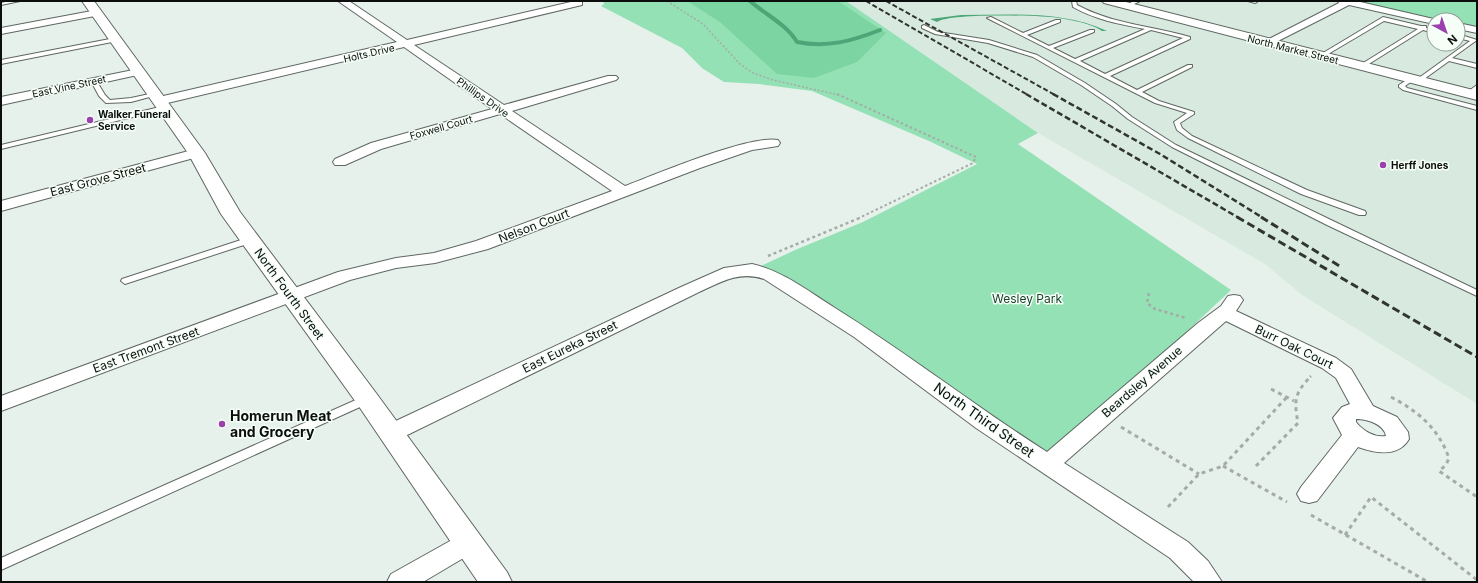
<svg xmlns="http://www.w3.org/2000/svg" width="1478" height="583" viewBox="0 0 1478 583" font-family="Inter,sans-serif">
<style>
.built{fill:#d8eadf}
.green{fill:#93e1b4}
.forest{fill:#7bd4a2}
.water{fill:#4da677}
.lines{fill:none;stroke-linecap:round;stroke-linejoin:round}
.stream{stroke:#4da677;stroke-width:4}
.lane-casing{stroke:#5f6762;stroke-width:2}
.street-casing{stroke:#5f6762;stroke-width:2}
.secondary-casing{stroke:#5f6762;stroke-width:2}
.path-far3{stroke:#a4aca7;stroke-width:1.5;stroke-dasharray:2 2;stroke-linecap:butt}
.path-far2{stroke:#a4aca7;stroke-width:2;stroke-dasharray:2.5 2.5;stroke-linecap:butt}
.path-far1{stroke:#a4aca7;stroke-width:2.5;stroke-dasharray:3 3;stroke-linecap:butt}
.path{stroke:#a4aca7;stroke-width:3;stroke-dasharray:4 4;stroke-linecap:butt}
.lane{fill:#fff;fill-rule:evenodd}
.street{fill:#fff;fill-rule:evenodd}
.secondary{fill:#fff;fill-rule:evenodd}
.rail-far2{stroke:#313532;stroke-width:2;stroke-dasharray:5 2.5;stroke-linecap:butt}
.rail-far1{stroke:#313532;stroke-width:2.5;stroke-dasharray:6 3;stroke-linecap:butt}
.rail{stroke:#313532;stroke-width:3;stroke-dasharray:8 4;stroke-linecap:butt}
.poi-dot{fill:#9a41ad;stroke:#f5fff8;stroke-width:1.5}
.labels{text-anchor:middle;stroke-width:3;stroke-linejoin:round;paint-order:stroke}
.far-street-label{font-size:10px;fill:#0b0e0c;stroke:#f5fff8}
.far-poi-label{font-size:10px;font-weight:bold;fill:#0b0e0c;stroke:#f5fff8;text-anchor:start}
.street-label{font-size:12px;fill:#0b0e0c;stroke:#f5fff8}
.park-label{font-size:12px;fill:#173d29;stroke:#f5fff8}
.near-poi-label{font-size:14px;font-weight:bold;fill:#0b0e0c;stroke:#f5fff8;text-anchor:start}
.near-street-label{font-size:14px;fill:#0b0e0c;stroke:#f5fff8}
</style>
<rect width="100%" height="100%" fill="#e7f1eb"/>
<polygon class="built" points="846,1 1339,1 1338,2 1434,24 1434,44 1458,44 1458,29 1477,33 1477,404 1302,295 1265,264 1038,133"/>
<g class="green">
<polygon points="603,1 846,1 1038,133 1018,144 1231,290 1047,463 761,266 795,250 863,222 977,164 929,141 812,91 759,84 724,82 702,68 682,48 601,6 604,4"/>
<polygon points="1355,1 1477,1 1477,29 1458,25 1458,20 1435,20"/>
</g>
<polygon class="forest" points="687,1 838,1 886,33 857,62 814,78 777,74 720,22"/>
<path class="water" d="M961 15C1010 15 1062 10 1107 31H1102C1091 23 1071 20 1058 18 1040 15 949 13 937 22L930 19Z"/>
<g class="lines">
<path class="stream" d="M750 1C766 15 786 24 797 42 827 48 852 41 880 30"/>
<defs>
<g id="lane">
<polygon points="10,1 20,1 1,5 1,3"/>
<path d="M1072 1H1076L1077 5C1112 24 1152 26 1190 37V39L1110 76 1137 90 1188 65H1192V67L1142 92 1159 101 1194 112V114L1180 123 1182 128 1192 136 1307 190 1365 211 1366 213 1365 215H1359L1301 194 1188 138 1177 130 1174 122 1187 113 1155 103 987 18 991 17 1023 33 1056 20H1060V22L1027 35 1049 46 1090 30H1094V32L1053 48 1075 59 1145 29C1119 24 1096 20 1073 7ZM1151 30 1183 38 1105 74 1080 61Z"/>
<polygon points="1134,1 1140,1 1128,7 1124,6"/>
<polygon points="1248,1 1257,1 1257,2 1255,3"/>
<polygon points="1383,17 1421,26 1426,26 1426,28 1434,29 1434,33 1423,30 1364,67 1360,67 1360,65 1418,29 1384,21 1323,57 1318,56"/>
<polygon points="924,25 938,32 989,40 1037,55 1085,83 1116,104 1132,117 1176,145 1333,221 1477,290 1477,296 1327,225 1172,147 1128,119 1112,106 1081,85 1033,57 988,43 935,34 922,28 922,26"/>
<polygon points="1458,34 1477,40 1452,58 1477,64 1477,68 1449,61 1420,82 1416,82 1416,80 1470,41 1458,38"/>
<polygon points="115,38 118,40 117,41 1,64 1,60"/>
<polygon points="1410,78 1415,79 1405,86 1407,88 1477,106 1477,110 1403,90 1399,87 1399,85"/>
<polygon points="94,79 96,80 105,95 110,100 131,98 154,93 157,95 131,102 106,103 99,96 91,81"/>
<polygon points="1477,85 1477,90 1470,95 1466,95 1466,93"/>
<polygon points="164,106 166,107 166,109 1,149 1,145"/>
<polygon points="247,238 253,238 254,240 253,242 128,283 125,284 121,281 122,279"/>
<polygon points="367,395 371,396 372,399 371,402 1,570 1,558"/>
</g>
<g id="street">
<path d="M338 1H349L407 40 575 1H582V5L414 45 504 105 608 76H616L618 78 616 80 512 111 625 186C654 175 751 134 778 140L780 143 778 146 752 150 700 168 488 249 435 263 396 268 350 280 1 411V396L338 272 396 258 434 253 476 241 612 191 500 114 381 149 345 165H335L333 162 335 159 371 143 492 109 404 47 159 105 153 101 159 97 397 42Z"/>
<polygon points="1338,1 1356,1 1438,20 1434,20 1434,24 1349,5 1272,44 1264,44 1263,42 1339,3"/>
<polygon points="97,10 102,13 100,15 1,34 1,28"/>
<polygon points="1458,23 1477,27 1477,33 1458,29"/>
<polygon points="138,69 142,70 144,72 142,74 1,105 1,97"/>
<polygon points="196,149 201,150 203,153 201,156 1,211 1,201"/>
<path d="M752 264C783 271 808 291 835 308 907 353 975 406 1047 452L1198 323 1221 306 1228 296 1234 295 1240 296 1243 300 1236 311 1336 358 1351 369 1373 406 1397 417 1408 432 1409 439C1398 458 1375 453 1358 447L1317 501 1309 503 1301 501 1297 494 1301 487 1342 435 1333 418 1342 407 1350 404 1336 378 1322 368 1226 321 1064 463 1188 542 1208 561 1222 582H1194L1170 558 976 428 854 337 764 279C737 270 718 284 693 295L399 439 391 441 383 439 380 433 383 427 681 287 724 268ZM1356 419C1367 419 1384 424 1386 436 1375 438 1363 431 1356 422Z"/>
<polygon points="468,532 477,536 481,543 477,550 423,582 387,582 391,574 459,536"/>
</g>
<g id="secondary">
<polygon points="82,1 94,1 205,153 240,212 376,393 507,572 512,582 478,582 358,405 221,214 188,153"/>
<polygon points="1102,1 1122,1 1477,91 1477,100 1104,3"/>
</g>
</defs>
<use href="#lane" class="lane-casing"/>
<use href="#street" class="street-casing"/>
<use href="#secondary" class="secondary-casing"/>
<polyline class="path-far3" points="667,1 703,24 740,64 753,73 773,80 839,95"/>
<polyline class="path-far2" points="837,94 976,157 973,163 859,218"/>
<g class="path-far1">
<polyline points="768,256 862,217"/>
<polyline points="1149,293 1147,303 1155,309 1186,318"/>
<polyline points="1310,377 1311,376"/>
</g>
<g class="path">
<polyline points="1271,389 1294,401"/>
<path d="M1391 397C1419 412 1438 428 1449 458L1446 465 1439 471 1477 497"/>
<polyline points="1121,427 1199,474"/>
<polyline points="1223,466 1287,502"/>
<path d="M1256 466 1298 423C1294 400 1294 394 1311 376"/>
<polyline points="1168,507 1199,474 1223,466 1287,397"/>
<polyline points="1311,515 1428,582"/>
<polyline points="1345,535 1371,497 1477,580"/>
</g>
<use href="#lane" class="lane"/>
<use href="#street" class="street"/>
<use href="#secondary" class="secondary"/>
<g class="rail-far2">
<polyline points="866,1 1028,95"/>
<polyline points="886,1 1055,95"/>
</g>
<g class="rail-far1">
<polyline points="1026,94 1239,218"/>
<polyline points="1053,94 1160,154 1263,218"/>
</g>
<g class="rail">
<polyline points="1237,217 1477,357"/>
<polyline points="1261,217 1341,267"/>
</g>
</g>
<g class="poi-dot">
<circle cx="90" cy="120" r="4"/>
<circle cx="1383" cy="165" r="4"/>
<circle cx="222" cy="424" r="4"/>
</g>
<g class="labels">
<g class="far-street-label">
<text transform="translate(1293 49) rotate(14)" y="4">North Market Street</text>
<text transform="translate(369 53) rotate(-13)" y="4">Holts Drive</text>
<text transform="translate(69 86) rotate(-12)" y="4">East Vine Street</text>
<text transform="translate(483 97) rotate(35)" y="4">Phillips Drive</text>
<text transform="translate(441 127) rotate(-16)" y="4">Foxwell Court</text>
</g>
<g class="far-poi-label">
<text x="98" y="118">Walker Funeral<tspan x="98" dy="12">Service</tspan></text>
<text x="1391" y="169">Herff Jones</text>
</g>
<g class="street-label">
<text transform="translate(98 180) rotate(-15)" y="4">East Grove Street</text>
<text transform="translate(534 226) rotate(-21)" y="4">Nelson Court</text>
<text transform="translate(289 294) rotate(54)" y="4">North Fourth Street</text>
<text transform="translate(570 347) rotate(-26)" y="4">East Eureka Street</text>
<text transform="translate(1294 347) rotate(26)" y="4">Burr Oak Court</text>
<text transform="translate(146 350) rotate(-20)" y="4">East Tremont Street</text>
<text transform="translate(1142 382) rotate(-41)" y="4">Beardsley Avenue</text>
</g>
<g class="park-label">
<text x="1027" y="303">Wesley Park</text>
</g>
<g class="near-poi-label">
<text x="230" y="421">Homerun Meat<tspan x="230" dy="16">and Grocery</tspan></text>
</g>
<g class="near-street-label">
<text transform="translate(984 420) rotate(35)" y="5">North Third Street</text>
</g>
</g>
<rect width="1478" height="583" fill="none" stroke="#0b0e0c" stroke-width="4"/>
<g transform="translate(1446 32) rotate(140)"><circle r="19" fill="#f5fff8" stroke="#979f9a"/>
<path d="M0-3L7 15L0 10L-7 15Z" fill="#9a41ad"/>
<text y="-6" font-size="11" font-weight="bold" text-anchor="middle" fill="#0b0e0c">N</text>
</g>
</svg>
